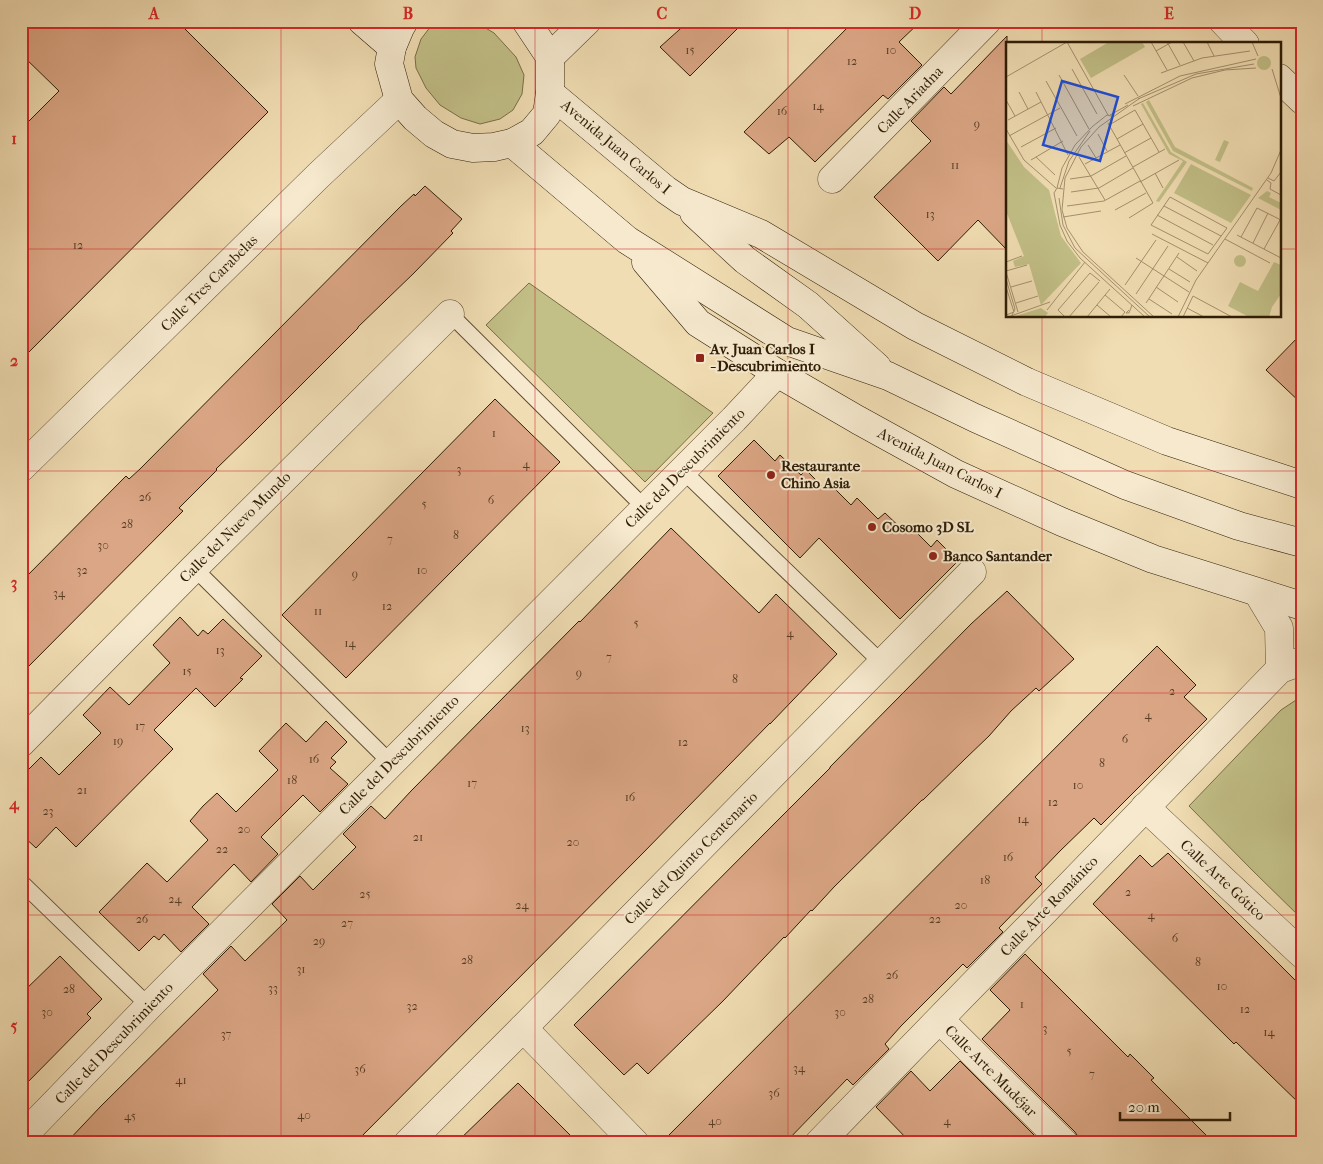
<svg xmlns="http://www.w3.org/2000/svg" width="1323" height="1164" viewBox="0 0 1323 1164" font-family="'IM FELL French Canon',serif">
<style>
.green{fill:#c2bf87;stroke:#786e46}
.building{fill:#dba685;stroke:#2d1c05}
.lines{fill:none;stroke-linecap:round;stroke-linejoin:round}
.lane-casing{stroke:#5e4c30;stroke-width:17}
.street-casing{stroke:#5e4c30;stroke-width:29}
.secondary-casing{stroke:#2d1c05;stroke-width:29}
.lane{stroke:#f6e9ce;stroke-width:15}
.street{stroke:#f6e9ce;stroke-width:28}
.secondary{stroke:#f6e9ce;stroke-width:28}
.grid{fill:none;stroke:#d62828;stroke-width:1;stroke-opacity:0.55}
.poi-dot{fill:#8f2418;stroke:#f6e9ce;stroke-width:2}
.labels{text-anchor:middle;stroke-width:4;stroke-linejoin:round;paint-order:stroke}
.number-label{font-size:12px;fill:#583e25}
.street-label{font-size:15px;fill:#2d1c05;stroke:#f6e9ce}
.poi-label{font-size:15px;font-weight:bold;fill:#2d1c05;stroke:#f6e9ce;text-anchor:start}
.inset-road{fill:none;stroke:#a3906d;stroke-width:1}
.view{fill:#1d4ed8;fill-opacity:0.15;stroke:#1d4ed8;stroke-width:2.5}
.inset-edge{fill:none;stroke:#2d1c05;stroke-width:2.5}
.neatline{fill:none;stroke:#d62828;stroke-width:2}
.grid-label{font-size:16px;text-anchor:middle;font-weight:bold;fill:#d62828}
</style>
<rect width="100%" height="100%" fill="#f1ddb3"/>
<filter id="stains"><feTurbulence type="fractalNoise" baseFrequency=".004" numOctaves="4"/><feColorMatrix values="0 0 0 0 .2 0 0 0 0 .09 0 0 0 0 .02 0 0 0 .5 -.17"/></filter>
<radialGradient id="worn" r=".72"><stop offset=".6" stop-color="#630" stop-opacity="0"/><stop offset="1" stop-color="#630" stop-opacity=".3"/></radialGradient>
<g class="green">
<polygon points="441,21 474,21 494,33 516,57 524,75 522,94 513,110 500,119 480,124 461,118 440,105 426,88 416,68 415,57 421,39 431,26"/>
<polygon points="529,283 713,413 645,482 486,325"/>
<polygon points="1302,696 1302,919 1253,871 1189,806 1281,710"/>
</g>
<g class="building">
<polygon points="21,21 177,21 268,112 21,360 21,129 59,91 21,54"/>
<polygon points="689,21 745,21 690,76 660,47"/>
<polygon points="854,21 921,21 899,42 922,65 888,99 883,95 815,162 789,137 769,154 744,132"/>
<polygon points="1007,36 1007,250 978,220 938,261 874,197 931,141 911,121 944,87 951,94"/>
<polygon points="425,186 462,219 451,231 453,233 414,273 358,327 358,328 251,435 216,469 217,470 179,508 183,511 21,674 21,582 126,476 129,479 140,469 401,206 414,194 415,196"/>
<polygon points="1302,333 1302,404 1266,370"/>
<polygon points="495,399 560,462 346,678 282,615"/>
<polygon points="754,440 775,461 780,455 801,475 806,470 826,490 831,485 851,505 857,498 878,519 885,513 906,533 911,527 931,547 937,540 958,561 900,619 819,538 800,558 718,476"/>
<polygon points="671,528 759,613 776,594 837,654 770,724 770,723 643,853 355,1143 66,1143 101,1106 218,990 203,974 231,946 245,961 287,920 272,904 300,876 313,890 356,847 343,834 371,806 385,819 411,791 579,621 580,622"/>
<polygon points="1007,591 1074,659 1039,691 1036,688 1011,711 989,736 965,759 923,800 922,800 834,887 812,911 811,910 785,938 784,937 723,1001 648,1074 637,1063 624,1075 574,1025 776,822 830,768 830,767 971,624"/>
<polygon points="180,617 198,636 203,630 208,634 223,619 262,656 240,678 243,679 215,707 196,688 154,730 173,749 76,847 56,827 36,848 21,834 21,777 41,757 59,775 101,733 83,715 110,687 129,705 170,663 153,645"/>
<polygon points="1157,646 1196,685 1184,697 1207,719 1101,825 1094,818 1060,851 1035,877 1042,884 999,928 1003,932 967,968 963,964 901,1026 885,1044 889,1049 853,1085 847,1079 785,1143 661,1143"/>
<polygon points="326,721 347,742 331,758 336,762 330,768 348,784 320,812 303,795 261,837 278,854 251,882 234,864 192,907 209,924 181,952 164,934 159,940 154,936 139,951 99,912 147,863 167,882 208,840 190,821 203,806 217,793 236,812 278,770 259,751 286,723 306,742"/>
<polygon points="1168,853 1302,987 1302,1106 1236,1042 1234,1044 1093,904 1140,855 1152,867"/>
<polygon points="1025,954 1128,1057 1130,1054 1154,1078 1151,1080 1214,1143 1079,1143 1079,1138 1075,1132 982,1039 1010,1010 990,990"/>
<polygon points="60,956 102,999 87,1014 91,1018 21,1089 21,994"/>
<polygon points="960,1061 1042,1143 911,1143 876,1107 911,1071 930,1091"/>
<polygon points="518,1083 578,1143 456,1143"/>
</g>
<g class="lines">
<defs>
<g id="lane">
<polyline points="450,314 645,508"/>
<polyline points="682,470 882,663"/>
<polyline points="194,568 391,763"/>
<polyline points="21,882 149,1006"/>
</g>
<g id="street">
<polyline points="1223,21 1245,44"/>
<polyline points="550,57 587,21"/>
<polyline points="1279,78 1302,100"/>
<polyline points="832,179 987,21"/>
<polyline points="21,468 319,175 399,100"/>
<polyline points="1258,593 1279,628 1280,669"/>
<polyline points="21,743 194,568 450,314"/>
<polyline points="1145,807 1302,954"/>
<polyline points="940,1020 1064,1143"/>
<polyline points="523,1028 635,1143"/>
<polyline points="21,1138 149,1006 734,419 777,373"/>
<polyline points="408,1143 523,1028 972,572"/>
<path d="M819 1143C973 985 1126 826 1280 669L1302 661"/>
</g>
<g id="secondary">
<polyline points="362,21 392,47"/>
<polyline points="404,21 400,28 392,47 389,64 399,100 415,118 434,134 452,144 473,148 494,147 512,143 532,132 547,114 550,93 550,57 526,21"/>
<polyline points="550,93 666,190 682,201 761,234 915,326 1027,382 1167,441 1302,485"/>
<polyline points="512,143 627,240 787,341 888,376 975,418 1125,485 1239,526 1302,543"/>
<polyline points="694,213 745,260 808,305 877,367"/>
<polyline points="646,262 698,323 777,373 858,420 956,474 1062,522 1153,559 1302,606"/>
</g>
</defs>
<use href="#lane" class="lane-casing"/>
<use href="#street" class="street-casing"/>
<use href="#secondary" class="secondary-casing"/>
<use href="#lane" class="lane"/>
<use href="#street" class="street"/>
<use href="#secondary" class="secondary"/>
</g>
<path class="grid" d="M281 21V1143M535 21V1143M788 21V1143M1042 21V44M21 249H1007M1279 249H1302M1042 316V1143M21 471H1302M21 693H1302M21 915H1302"/>
<g class="poi-dot">
<rect x="695" y="353" width="10" height="10" rx="2.5"/>
<circle cx="771" cy="475" r="5"/>
<circle cx="872" cy="527" r="5"/>
<circle cx="933" cy="556" r="5"/>
</g>
<g class="labels">
<g class="number-label">
<text x="690" y="54">15</text>
<text x="891" y="54">10</text>
<text x="852" y="65">12</text>
<text x="818" y="110">14</text>
<text x="782" y="115">16</text>
<text x="977" y="128">9</text>
<text x="955" y="169">11</text>
<text x="930" y="218">13</text>
<text x="78" y="249">12</text>
<text x="494" y="437">1</text>
<text x="526" y="468">4</text>
<text x="459" y="473">3</text>
<text x="145" y="501">26</text>
<text x="491" y="504">6</text>
<text x="424" y="508">5</text>
<text x="127" y="528">28</text>
<text x="456" y="539">8</text>
<text x="390" y="543">7</text>
<text x="103" y="549">30</text>
<text x="82" y="574">32</text>
<text x="422" y="574">10</text>
<text x="355" y="578">9</text>
<text x="59" y="597">34</text>
<text x="387" y="610">12</text>
<text x="318" y="615">11</text>
<text x="636" y="627">5</text>
<text x="790" y="637">4</text>
<text x="350" y="647">14</text>
<text x="220" y="654">13</text>
<text x="609" y="661">7</text>
<text x="187" y="675">15</text>
<text x="579" y="677">9</text>
<text x="735" y="683">8</text>
<text x="1172" y="695">2</text>
<text x="1148" y="719">4</text>
<text x="140" y="730">17</text>
<text x="525" y="732">13</text>
<text x="1125" y="743">6</text>
<text x="118" y="745">19</text>
<text x="683" y="746">12</text>
<text x="314" y="763">16</text>
<text x="1102" y="767">8</text>
<text x="292" y="784">18</text>
<text x="472" y="787">17</text>
<text x="1078" y="789">10</text>
<text x="82" y="794">21</text>
<text x="630" y="801">16</text>
<text x="1053" y="806">12</text>
<text x="48" y="815">23</text>
<text x="1023" y="823">14</text>
<text x="244" y="833">20</text>
<text x="418" y="841">21</text>
<text x="573" y="846">20</text>
<text x="222" y="853">22</text>
<text x="1008" y="861">16</text>
<text x="985" y="884">18</text>
<text x="1128" y="896">2</text>
<text x="365" y="898">25</text>
<text x="175" y="903">24</text>
<text x="522" y="909">24</text>
<text x="961" y="909">20</text>
<text x="1151" y="919">4</text>
<text x="142" y="923">26</text>
<text x="935" y="923">22</text>
<text x="347" y="927">27</text>
<text x="1175" y="942">6</text>
<text x="319" y="945">29</text>
<text x="467" y="964">28</text>
<text x="1198" y="966">8</text>
<text x="301" y="973">31</text>
<text x="892" y="979">26</text>
<text x="1222" y="990">10</text>
<text x="273" y="992">33</text>
<text x="69" y="993">28</text>
<text x="868" y="1003">28</text>
<text x="1022" y="1008">1</text>
<text x="412" y="1010">32</text>
<text x="1245" y="1013">12</text>
<text x="47" y="1016">30</text>
<text x="840" y="1016">30</text>
<text x="1045" y="1032">3</text>
<text x="1269" y="1036">14</text>
<text x="226" y="1038">37</text>
<text x="1069" y="1055">5</text>
<text x="799" y="1072">34</text>
<text x="360" y="1073">36</text>
<text x="1092" y="1078">7</text>
<text x="181" y="1084">41</text>
<text x="774" y="1097">36</text>
<text x="304" y="1119">40</text>
<text x="130" y="1120">45</text>
<text x="715" y="1125">40</text>
<text x="947" y="1125">4</text>
</g>
<g class="street-label">
<text transform="translate(910 100) rotate(-46)" y="5">Calle Ariadna</text>
<text transform="translate(616 147) rotate(40)" y="5">Avenida Juan Carlos I</text>
<text transform="translate(209 283) rotate(-45)" y="5">Calle Tres Carabelas</text>
<text transform="translate(940 463) rotate(27)" y="5">Avenida Juan Carlos I</text>
<text transform="translate(685 468) rotate(-45)" y="5">Calle del Descubrimiento</text>
<text transform="translate(235 527) rotate(-45)" y="5">Calle del Nuevo Mundo</text>
<text transform="translate(399 755) rotate(-45)" y="5">Calle del Descubrimiento</text>
<text transform="translate(691 858) rotate(-45)" y="5">Calle del Quinto Centenario</text>
<text transform="translate(1223 880) rotate(43)" y="5">Calle Arte Gótico</text>
<text transform="translate(1049 906) rotate(-46)" y="5">Calle Arte Románico</text>
<text transform="translate(114 1043) rotate(-46)" y="5">Calle del Descubrimiento</text>
<text transform="translate(991 1071) rotate(45)" y="5">Calle Arte Mudéjar</text>
</g>
<g class="poi-label">
<text x="710" y="354">Av. Juan Carlos I<tspan x="710" dy="17">- Descubrimiento</tspan></text>
<text x="781" y="471">Restaurante<tspan x="781" dy="17">Chino Asia</tspan></text>
<text x="882" y="532">Cosomo 3D SL</text>
<text x="943" y="561">Banco Santander</text>
</g>
</g>
<g transform="translate(1006 42)">
<rect width="275" height="275" fill="#f1ddb3"/>
<path d="M103 0H136L139 5 85 36 74 17ZM251 21a7 7 0 1 1 14 0a7 7 0 1 1-14 0ZM143 58 169 105 247 146 246 149 167 109 140 60ZM137 61 165 110 181 120 153 160 150 159 177 119 163 112 135 62ZM0 98 18 125 43 148 55 194 75 221 35 263 23 222 9 225 7 219 18 214 0 169ZM218 98 223 100 214 120 209 118ZM185 122 245 153 225 181 168 151ZM261 149 265 151 263 155 275 161V168L252 156ZM228 219a6 6 0 1 1 12 0a6 6 0 1 1-12 0ZM268 220 275 223V252L266 265 263 275H243L222 264 234 240 252 249ZM35 266 42 271 39 275H7Z" fill="#c2bf87"/>
<path class="inset-road" d="M61 0 102 73M145 0 161 28M161 0 174 23M177 0 188 19M201 0 208 14M246 0 252 14M150 9 166 0M66 27 91 72M266 27 275 56M155 31 196 16 244 9M53 33 83 87M118 33 132 54M0 35 61 0M40 39 71 94M13 50 22 67M30 50 62 113M134 56 93 85 75 105 59 136 56 168 61 186 77 210 148 275M132 57 190 32 248 22M0 58 9 74M119 62 174 34 250 17M127 64 186 36 219 28 250 26M104 73 122 63M2 78 35 60M102 81 147 161 123 176M103 83 129 68 153 110M0 87 18 118 50 146M92 92 101 109M3 94 54 66M111 97 137 82M82 103 90 116M15 105 50 86M118 111 145 96M30 115 49 133M73 115 99 158M25 118 57 99M79 122 114 103M127 125 159 107M149 131 157 146M262 136 268 139 275 130M64 137 85 134 120 114M261 138 265 141 264 147 275 153M134 140 173 118M51 146 56 126 69 103 87 84 101 73 105 74M54 146 63 119 84 89M57 147 51 146 48 151 54 183 61 199 74 216 139 275M65 150 93 146 127 126M164 155 221 186 202 212 145 183ZM53 156 57 183 69 206 144 275M61 164 98 159 134 139M158 164 215 194M109 168 140 151M151 173 207 203M57 175 95 169M146 192 202 221M231 193 275 216M235 195 251 166 275 178M219 197 264 221M247 201 262 171M258 207 274 178M171 215 191 229M130 216 183 250M0 220 16 214M163 227 184 240M0 229 21 223M0 230 12 270M0 237 9 267 6 273M119 243 150 198M0 245 8 270 0 273M5 245 26 239M150 245 172 260M130 252 162 204M99 253 119 270 115 275M143 257 166 272M10 261 32 254M140 261 173 211M91 263 105 275M181 266 198 275M41 268 79 220M123 268 120 271H123L126 263M2 275 44 260M59 275 52 268 84 231 94 239M63 275 93 240M81 275 104 247M172 275 190 238 265 131 275 108M177 275 187 254 226 275"/>
<path class="view" d="M56 39 112 55 94 119 37 103Z"/>
<rect width="275" height="275" class="inset-edge"/>
</g>
<rect width="1323" height="1164" fill="none" stroke="#f1ddb3" stroke-width="55"/>
<path d="M1120 1112v8h110v-8" fill="none" stroke="#2d1c05" stroke-width="2.5"/>
<text x="1128" y="1112" font-size="15" fill="#2d1c05" stroke="#f6e9ce" stroke-width="4" paint-order="stroke">20 m</text>
<rect x="28" y="28" width="1268" height="1108" class="neatline"/>
<g class="grid-label">
<text x="154" y="19">A</text>
<text x="408" y="19">B</text>
<text x="662" y="19">C</text>
<text x="915" y="19">D</text>
<text x="1169" y="19">E</text>
<text x="14" y="144">1</text>
<text x="14" y="366">2</text>
<text x="14" y="588">3</text>
<text x="14" y="809">4</text>
<text x="14" y="1031">5</text>
</g>
<rect width="100%" height="100%" filter="url(#stains)"/>
<rect width="100%" height="100%" fill="url(#worn)"/>
</svg>
